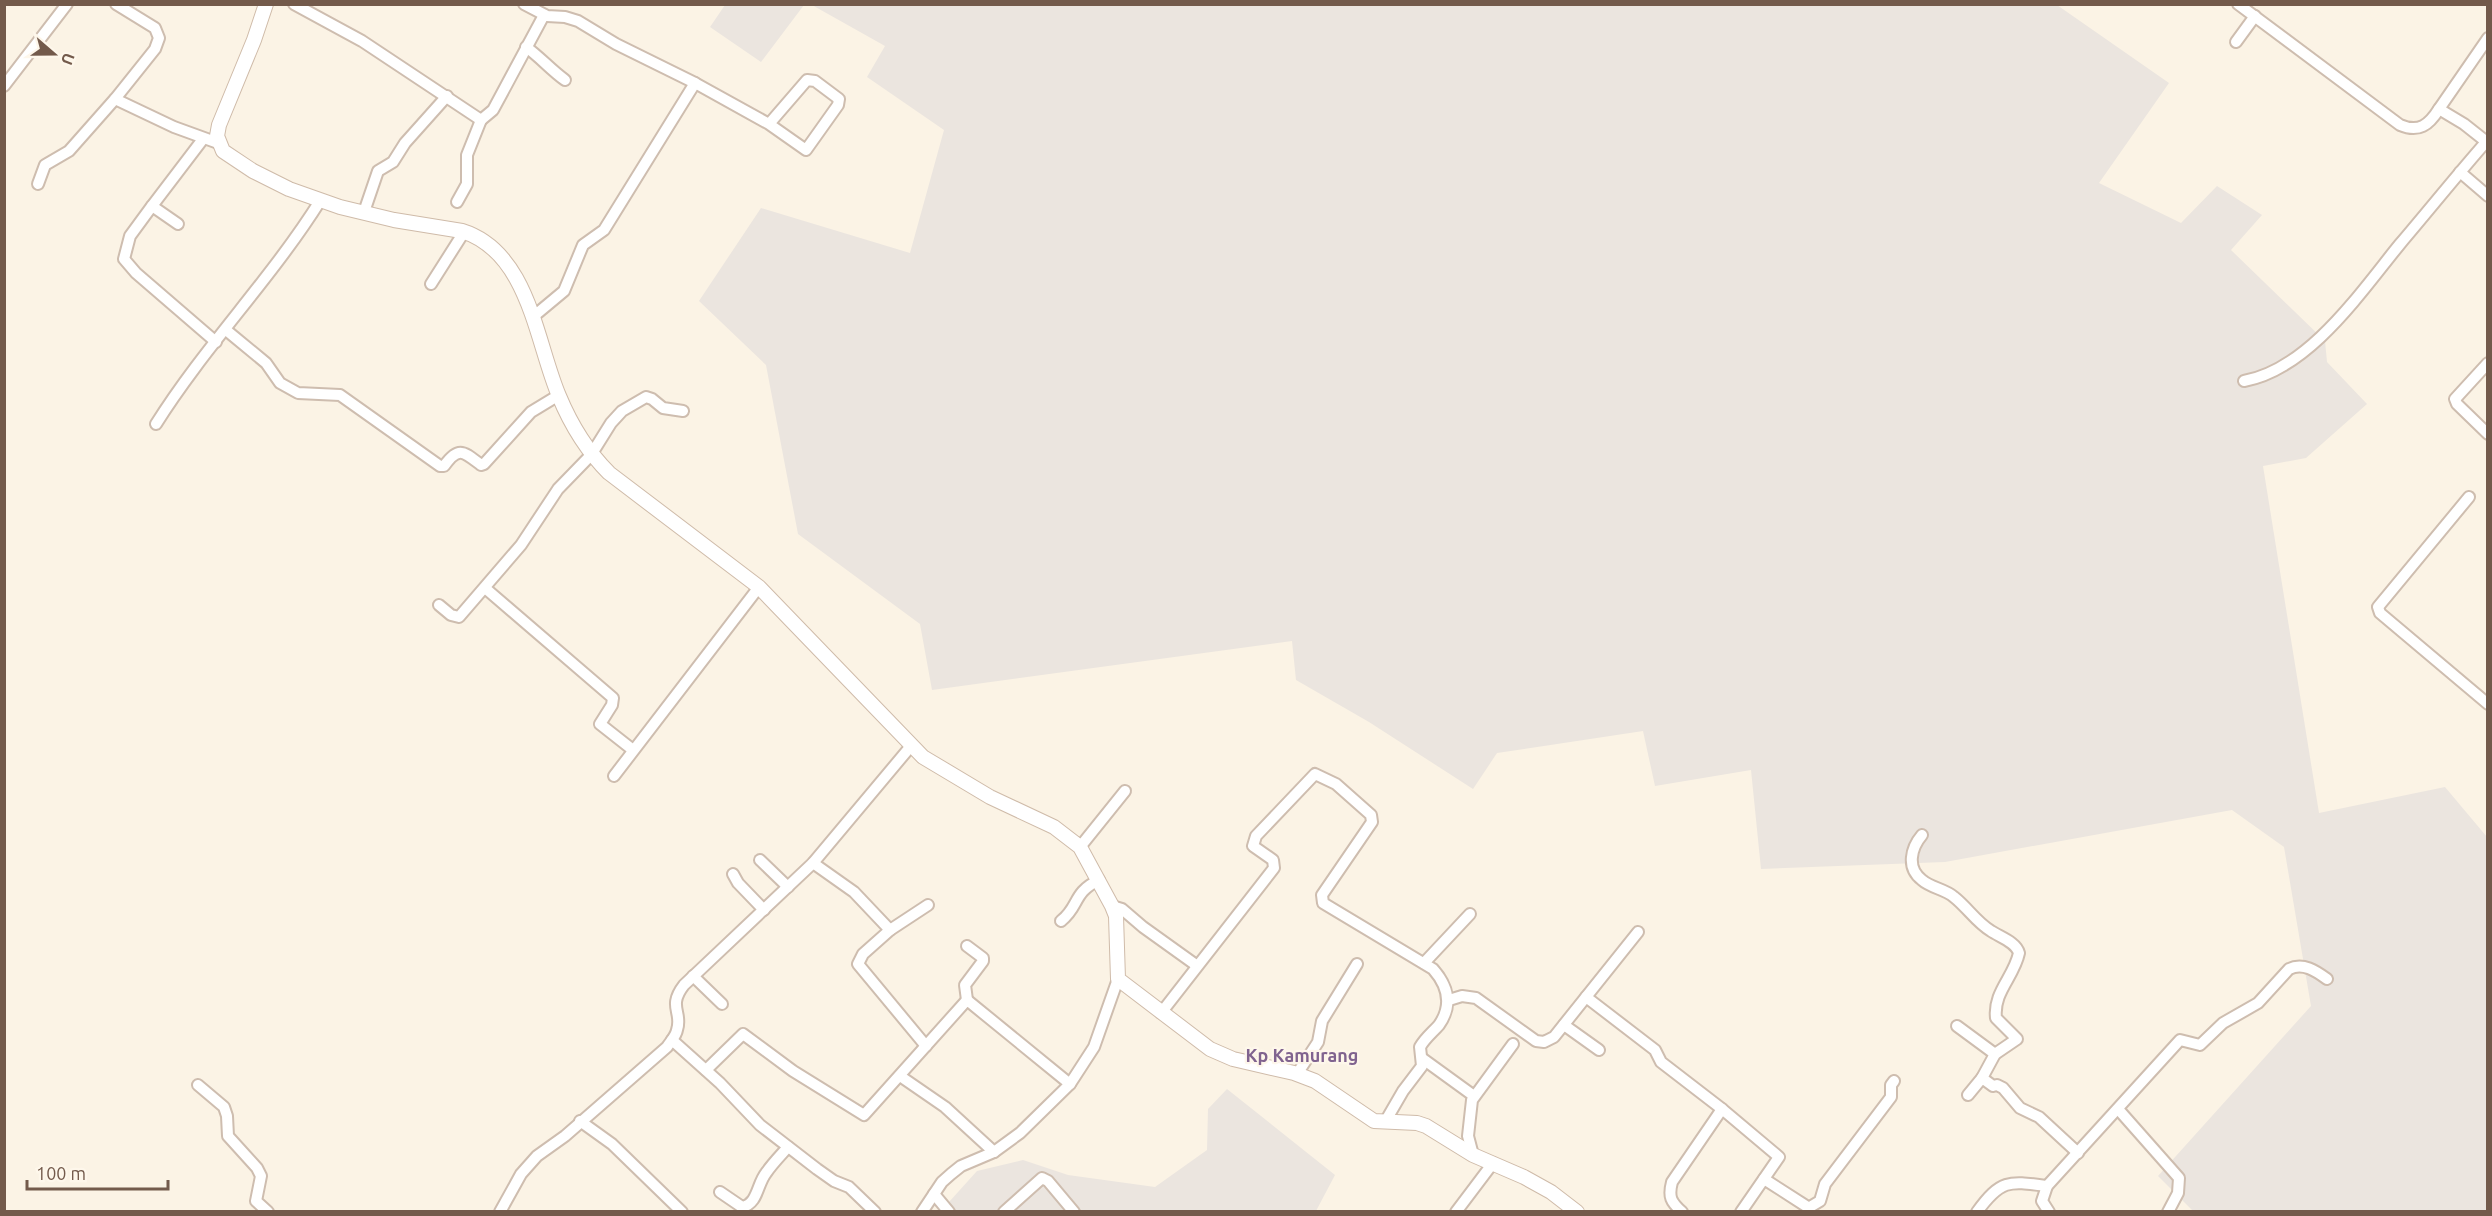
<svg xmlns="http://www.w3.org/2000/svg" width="2492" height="1216" viewBox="0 0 2492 1216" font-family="Ubuntu,sans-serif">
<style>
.industrial{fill:#ebe5df}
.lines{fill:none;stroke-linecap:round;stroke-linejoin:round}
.street-casing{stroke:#cebdaf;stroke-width:14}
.secondary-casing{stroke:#cfbba9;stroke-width:16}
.street{stroke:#fff;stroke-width:10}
.secondary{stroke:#fff;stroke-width:14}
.labels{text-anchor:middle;stroke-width:4.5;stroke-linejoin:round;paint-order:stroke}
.neighbourhood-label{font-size:18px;font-weight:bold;fill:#80638f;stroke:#fef7eb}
</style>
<rect width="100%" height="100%" fill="#fbf3e5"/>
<g class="industrial">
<polygon points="725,5 725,4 804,5 761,62 710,27"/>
<polygon points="812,5 2057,5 2169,83 2099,183 2181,223 2217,186 2262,215 2231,250 2325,341 2327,362 2367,404 2306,458 2263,466 2319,813 2445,787 2487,837 2487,1211 2193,1211 2158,1176 2311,1006 2284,847 2232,810 1945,862 1761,869 1751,770 1655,786 1643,731 1497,753 1473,789 1369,722 1296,680 1292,641 932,690 920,624 798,534 766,365 699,301 761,208 910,253 944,130 867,77 885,46"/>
<polygon points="1227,1089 1335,1175 1316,1211 940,1212 977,1171 1023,1160 1068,1175 1155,1187 1207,1150 1208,1109"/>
</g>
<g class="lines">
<defs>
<g id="street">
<polyline points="116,4 155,28 159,38 155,49 115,99 174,127 218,143"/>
<polyline points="294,4 362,41 481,120 493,110 544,15"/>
<polyline points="524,4 547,16 565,17 578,21 616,44 695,83 769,124 807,80 815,81 839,99 838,105 806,150 769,124"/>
<path d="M2238 4 2400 125C2419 133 2429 125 2439 109L2464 124 2488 143"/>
<polyline points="2236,42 2255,16"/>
<path d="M526 47C540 57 551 70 565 80"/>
<polyline points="4,86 67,4"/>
<polyline points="2439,109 2488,38"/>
<polyline points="2460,172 2488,196"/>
<polyline points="38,184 45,165 69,151 115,99"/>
<polyline points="457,202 467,184 467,155 481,120"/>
<polyline points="152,206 130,236 124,259 136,273 216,342"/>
<polyline points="364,212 378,171 393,162 405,143 447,96"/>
<polyline points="178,224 152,206 203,139"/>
<polyline points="431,284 464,232"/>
<polyline points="534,316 564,291 583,245 604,230 695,83"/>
<path d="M226 330 266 363 280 383 298 393 340 395 440 466H444C459 445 464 452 481 465L484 464 531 412 559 395"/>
<polyline points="2488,363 2455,399 2457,404 2488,434"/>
<path d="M2244 381C2309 369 2360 293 2400 244 2429 210 2457 175 2486 142"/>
<path d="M156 424C205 346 271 279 320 201"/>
<polyline points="2469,497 2378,607 2380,613 2488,704"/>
<polyline points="485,588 613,698 612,705 600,724 633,750"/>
<polyline points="439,605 451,615 459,617 521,545 558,489 591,455 611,423 622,411 646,397 652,399 663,408 683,411"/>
<polyline points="614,776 759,587"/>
<path d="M1922 835C1911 848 1906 868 1922 880 1931 888 1945 889 1954 897 1968 908 1976 922 1991 931 2000 937 2016 942 2019 953 2014 977 1993 992 1996 1018L2017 1039 1995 1054 1982 1078"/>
<polyline points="1080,847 1125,791"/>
<polyline points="760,860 788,887"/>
<polyline points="813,863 854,892 890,930 863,954 858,964 926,1046"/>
<polyline points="733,874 738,883 764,910"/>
<polyline points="1112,906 1122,909 1143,927 1196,965"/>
<path d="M1061 921C1080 906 1072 893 1099 880"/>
<polyline points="890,930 928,905"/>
<polyline points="1424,963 1470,914"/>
<polyline points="693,976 722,1004"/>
<polyline points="1586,997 1655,1050 1661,1062 1722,1109 1779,1157 1741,1212"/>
<polyline points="967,1000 965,985 983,961 983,958 967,946"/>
<polyline points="1449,1000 1462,996 1476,998 1536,1041 1544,1042 1554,1037 1638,932"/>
<path d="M1161 1013 1274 868 1273 860 1253 846 1256 836 1315 774 1336 784 1371 815 1372 822 1322 895 1323 903 1433 969C1448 986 1453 1005 1439 1025 1433 1032 1425 1038 1420 1047L1422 1066 1403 1091 1385 1122"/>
<polyline points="1564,1025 1599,1050"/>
<polyline points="1957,1026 1995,1054"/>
<polyline points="672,1040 720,1083 760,1125 817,1169 834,1181 849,1187 875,1212"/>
<polyline points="1423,1059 1474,1096"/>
<polyline points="706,1070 743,1034 793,1071 864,1115 967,1000 1070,1084"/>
<polyline points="1297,1074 1318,1042 1322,1021 1357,964"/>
<polyline points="900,1076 945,1107 994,1152"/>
<polyline points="198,1085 224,1107 227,1116 228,1136 257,1168 261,1176 256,1201 268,1212"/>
<polyline points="1968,1095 1982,1078 1993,1086 1997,1085 2003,1088 2020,1108 2039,1117 2078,1153"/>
<polyline points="2118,1109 2179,1178 2178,1193 2168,1212"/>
<polyline points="580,1121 612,1144 682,1212"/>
<polyline points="1473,1155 1468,1136 1472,1100 1513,1044"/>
<polyline points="1764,1179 1806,1206 1810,1207 1820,1201 1825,1184 1891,1097 1891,1085 1894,1081"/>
<path d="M720 1192 742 1207C758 1204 757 1184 766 1173 772 1164 780 1156 788 1147"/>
<polyline points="934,1194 949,1212"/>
<path d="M500 1212 521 1174 537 1156 565 1136 667 1047C671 1041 676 1036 677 1030 683 1012 667 1007 684 985L813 863 911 746"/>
<polyline points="922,1212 942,1182 951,1174 961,1166 994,1152 1020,1133 1070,1084 1094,1047 1118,979"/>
<polyline points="1004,1212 1042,1178 1048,1181 1074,1212"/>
<polyline points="1456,1212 1493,1163"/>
<path d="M1682 1212C1671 1202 1668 1197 1672 1182L1722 1109"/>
<path d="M1977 1212C2001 1179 2009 1181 2047 1186"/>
<path d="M2049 1212 2042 1201 2047 1186 2180 1040 2200 1045 2223 1023 2258 1003 2289 969C2303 962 2316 971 2327 979"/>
</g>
<path id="secondary" d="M266 4 254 40 219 125 217 136 223 151 253 171 289 189 340 207 394 220 462 231C529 252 536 342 559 396 571 425 586 450 609 473L759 587 923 757 990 797 1054 827 1080 847 1112 906 1116 916 1118 979 1210 1049 1233 1059 1294 1073 1315 1081 1374 1121 1417 1123 1426 1126 1473 1155 1524 1177 1551 1192 1577 1212"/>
</defs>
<use href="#street" class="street-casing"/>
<use href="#secondary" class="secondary-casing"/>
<use href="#street" class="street"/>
<use href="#secondary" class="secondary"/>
</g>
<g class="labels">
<g class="neighbourhood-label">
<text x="1302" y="1062">Kp Kamurang</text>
</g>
</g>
<rect width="2492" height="1216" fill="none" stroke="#735a4b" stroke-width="12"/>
<g transform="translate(54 54) rotate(110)" stroke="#fef7eb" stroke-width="4.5" paint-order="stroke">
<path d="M0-4.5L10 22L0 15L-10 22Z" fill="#735a4b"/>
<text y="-9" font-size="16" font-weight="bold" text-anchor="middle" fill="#735a4b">U</text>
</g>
<path d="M27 1180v9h141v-9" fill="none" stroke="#735a4b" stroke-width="3"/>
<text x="36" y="1180" font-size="18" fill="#735a4b" stroke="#fef7eb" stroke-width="4.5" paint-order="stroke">100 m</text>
</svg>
